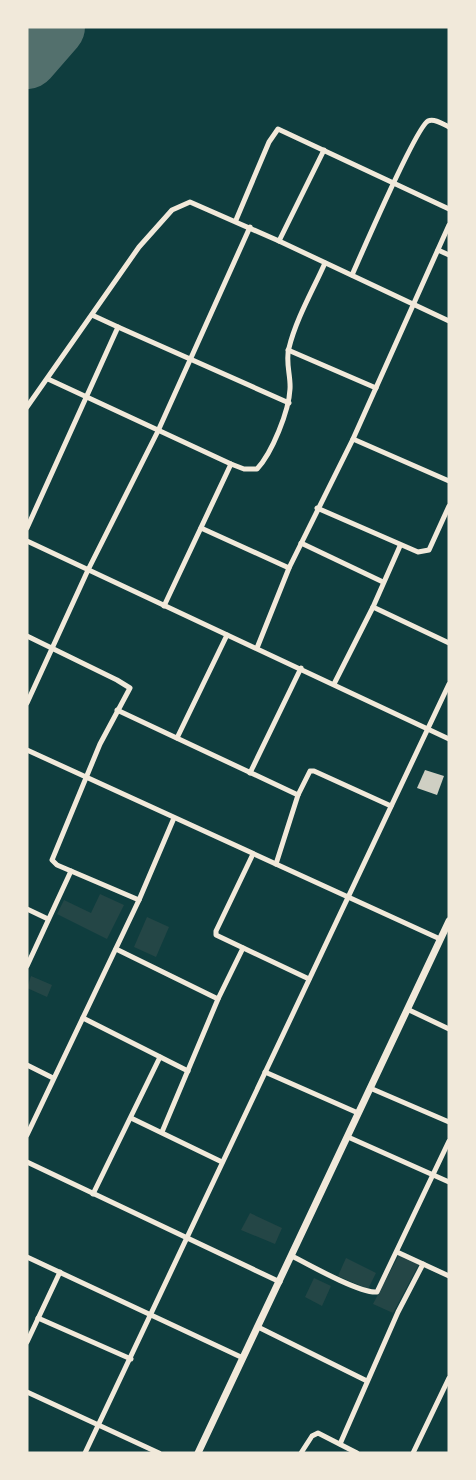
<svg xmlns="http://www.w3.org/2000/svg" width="476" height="1480" viewBox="0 0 476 1480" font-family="'PT Sans Narrow',sans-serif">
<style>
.green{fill:#244646}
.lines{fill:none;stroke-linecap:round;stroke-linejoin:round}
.runway{stroke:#53706d;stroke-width:62}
.building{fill:#cfcfc3}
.minor{stroke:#f1e9da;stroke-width:5}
.tertiary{stroke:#f1e9da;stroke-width:7}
</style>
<rect width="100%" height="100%" fill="#0f3d3e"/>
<g class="green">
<polygon points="100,894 124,905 107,939 57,914 64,900 91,913"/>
<polygon points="147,917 169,927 156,957 134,947"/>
<polygon points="31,976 52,985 47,997 27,988"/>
<polygon points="250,1213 282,1228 275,1244 241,1230"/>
<polygon points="399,1255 419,1264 393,1313 373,1304"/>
<polygon points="346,1258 376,1273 368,1289 338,1276"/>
<polygon points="314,1278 331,1286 322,1306 305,1297"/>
</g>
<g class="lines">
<polyline class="runway" points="27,58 54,27"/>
</g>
<polygon class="building" points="425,770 444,776 437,795 417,788"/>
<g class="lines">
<g class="minor">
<polyline points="236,220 269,142 278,129 449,209"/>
<polyline points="279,241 324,150"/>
<polyline points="438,250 449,255"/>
<path d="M352 275C361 255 416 127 428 121 434 118 443 124 449 127"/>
<polyline points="118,327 289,403"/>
<polyline points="288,350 376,388"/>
<path d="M48 379 231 464 244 469H257C272 453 289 411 290 389 291 376 285 361 289 348 296 319 313 290 325 263"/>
<polyline points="27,407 139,247 172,210 190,202 279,241 449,321"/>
<polyline points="353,439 449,481"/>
<polyline points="317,508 418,552 429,550 449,506"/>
<polyline points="27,528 118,327 92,315"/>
<polyline points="201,528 289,568"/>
<polyline points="27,541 449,739"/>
<polyline points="301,543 383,582"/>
<polyline points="164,606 231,464"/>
<polyline points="373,607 449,643"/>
<polyline points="27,636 117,680 130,688 100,744 52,860 57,865 139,900"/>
<polyline points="257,648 289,568 353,439 449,225"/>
<polyline points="334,684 373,607 400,546"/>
<polyline points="27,703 88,570 158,431 250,227"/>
<polyline points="117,710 298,795"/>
<polyline points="177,738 227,635"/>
<polyline points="27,750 440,939"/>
<polyline points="250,773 301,668"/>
<polyline points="253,854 216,931 216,935 309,979"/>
<polyline points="276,864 298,795 310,771 314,771 391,806"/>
<polyline points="27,909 48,919"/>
<polyline points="116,949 218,999"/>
<polyline points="27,966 71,871"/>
<polyline points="407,1009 449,1029"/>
<polyline points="83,1018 188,1071"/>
<polyline points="27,1065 53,1078"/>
<polyline points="265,1072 358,1113"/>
<polyline points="370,1088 449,1122"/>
<polyline points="131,1118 222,1162"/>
<polyline points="162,1132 218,999 243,948"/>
<polyline points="27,1135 139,900 174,818"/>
<polyline points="348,1137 449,1182"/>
<polyline points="27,1162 280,1282"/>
<polyline points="93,1194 160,1057"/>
<polyline points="397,1252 449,1276"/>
<path d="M292 1256C309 1265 361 1294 377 1292L449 1141"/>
<polyline points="27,1257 243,1358"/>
<polyline points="38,1318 131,1359"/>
<polyline points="258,1327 367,1381"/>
<polyline points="27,1342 60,1272"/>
<polyline points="27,1392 159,1453"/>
<polyline points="340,1444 398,1312 423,1264"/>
<polyline points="85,1453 449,684"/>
<polyline points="301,1453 312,1436 318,1433 357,1453"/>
<polyline points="413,1453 449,1378"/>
</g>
<polyline class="tertiary" points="198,1453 449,921"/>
</g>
<rect width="476" height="1480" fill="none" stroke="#f1e9da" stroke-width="57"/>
</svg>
